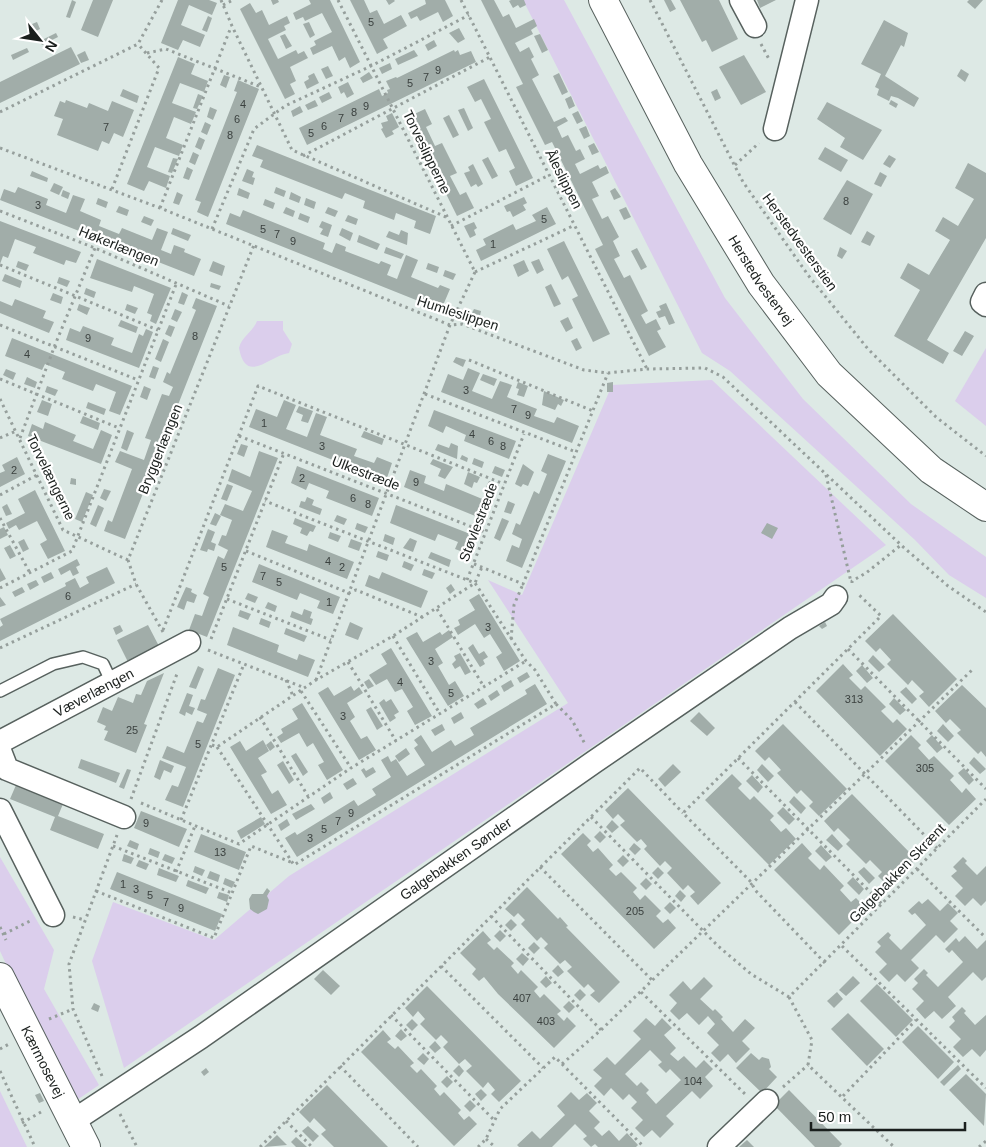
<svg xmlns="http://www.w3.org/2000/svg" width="986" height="1147" viewBox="0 0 986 1147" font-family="Helvetica,sans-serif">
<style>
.green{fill:#dbceec}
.building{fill:#a1ada9;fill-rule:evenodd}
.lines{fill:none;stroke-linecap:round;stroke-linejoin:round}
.lane-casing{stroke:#57615e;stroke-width:14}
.street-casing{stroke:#57615e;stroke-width:25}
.secondary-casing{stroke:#57615e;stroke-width:30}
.path{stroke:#969f9c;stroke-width:3;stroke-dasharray:2.5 4;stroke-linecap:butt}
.lane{stroke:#fff;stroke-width:11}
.street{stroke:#fff;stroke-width:22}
.secondary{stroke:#fff;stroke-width:28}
.labels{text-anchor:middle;stroke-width:4.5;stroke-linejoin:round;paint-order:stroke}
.number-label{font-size:11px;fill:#3c4240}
.street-label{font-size:14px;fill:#1a1f1d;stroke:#fff}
</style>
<rect width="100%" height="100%" fill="#dde9e5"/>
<g class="green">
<polygon points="523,0 564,0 725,298 803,399 911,504 986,557 986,598 949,575 915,540 730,371 702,353"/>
<path d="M257 321H283V330L292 344 289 353C270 355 246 386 239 348 242 336 253 332 257 321Z"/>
<polygon points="986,348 986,426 955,401"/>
<polygon points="712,380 886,545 124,1068 92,961 113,902 214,940 289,876 568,703 488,580 522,595 612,385"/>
<polygon points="0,857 54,950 44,989 99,1085 71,1104 0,951"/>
<polygon points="0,1091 27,1147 0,1147"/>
</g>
<g class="building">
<polygon points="72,0 76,2 70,18 66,17"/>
<polygon points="93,0 113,0 98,37 81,30"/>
<polygon points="178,0 209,0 217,3 212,15 189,5 181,25 205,35 200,47 183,40 178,50 161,43"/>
<polygon points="271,0 278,0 279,2 273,5"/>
<polygon points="309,0 330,0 360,62 350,68 345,57 339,61 332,46 313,55 310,48 316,45 314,41 332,32 322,13 305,21 303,17 296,20 293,13 311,4"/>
<polygon points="350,0 364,0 370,13 377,10 384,24 401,15 407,26 383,39 388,48 377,54"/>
<polygon points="386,0 394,0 395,1 389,5"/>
<polygon points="425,0 445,0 453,16 443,22 438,12 420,21 417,16 411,19 408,13 426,4"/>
<polygon points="481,0 494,0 503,17 509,14 516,28 534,19 537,26 531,30 533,34 515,43 520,52 529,47 534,57 531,59 539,75 532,79 554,122 565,117 568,121 557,127 562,138 568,135 576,151 580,149 585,159 575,164 580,174 598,165 600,169 606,166 609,173 592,182 599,196 592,199 602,219 608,216 619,237 613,241 620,256 614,259 624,278 630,275 648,311 641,315 646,324 656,319 661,329 657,331 666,347 649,356 595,249 603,245 552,142 545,145 516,87 523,84"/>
<polygon points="511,0 524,0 526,5 520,8 518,5 513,8 509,1"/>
<polygon points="664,0 671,0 676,9 670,12"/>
<polygon points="680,0 719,0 738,39 712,52 706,40 702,42"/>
<polygon points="757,0 776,0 760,8"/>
<polygon points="969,0 983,0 975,9 967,2"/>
<polygon points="250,3 256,13 262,10 269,25 287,16 290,23 284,26 286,30 268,39 278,59 296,50 298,54 304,51 308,58 290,67 296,81 290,84 295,94 285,99 240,9"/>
<polygon points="208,16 212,18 207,32 202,30"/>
<polygon points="884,20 908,33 904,47 901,45 885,76 919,98 914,107 898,98 891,96 889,101 877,95 879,89 875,87 881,74 861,64"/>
<polygon points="37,22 40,29 36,31 32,24"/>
<polygon points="309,22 315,35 310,38 303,24"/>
<polygon points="459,28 465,39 458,43 449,33"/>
<polygon points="56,33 58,37 42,45 40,41"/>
<polygon points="285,34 292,46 286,49 280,36"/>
<polygon points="540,34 548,50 542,53 534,36"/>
<polygon points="434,40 437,46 428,51 425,45"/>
<polygon points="71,47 80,64 0,103 0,82"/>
<polygon points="27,48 29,52 13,60 11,55"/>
<polygon points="414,50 418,56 398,65 395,59"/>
<polygon points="454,50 455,52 458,50 460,55 471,51 476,62 307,145 299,128 379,89 382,96 388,93 387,90 390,89 386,81 396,77 397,78"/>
<polygon points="85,51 89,60 81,63 77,55"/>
<polygon points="744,55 766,92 741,105 719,67"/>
<polygon points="178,57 195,64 191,74 208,81 204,92 180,83 172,103 196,112 191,124 174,117 166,138 183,145 179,156 155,147 147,167 170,176 166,188 149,181 144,191 127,184"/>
<polygon points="390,63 392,69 382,74 379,68"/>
<polygon points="328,66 333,76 326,79 321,69"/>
<polygon points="961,69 969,74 965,82 957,76"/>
<polygon points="369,72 373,78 363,83 360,78"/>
<polygon points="314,73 319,83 307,89 304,82 309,79 308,76"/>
<polygon points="559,73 568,92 562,95 553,76"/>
<polygon points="224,75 230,77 226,88 220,85"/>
<polygon points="484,79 533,178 516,186 509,171 515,168 506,149 499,152 484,122 491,119 481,99 475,102 467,87"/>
<polygon points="238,80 259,89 208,217 197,212 201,202 195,200 237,92 234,91"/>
<polygon points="348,82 354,94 347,98 344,92 341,94 338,87"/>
<polygon points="123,89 139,96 137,103 120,96"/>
<polygon points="717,89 721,98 715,101 711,92"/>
<polygon points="329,92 332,98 322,103 319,97"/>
<polygon points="198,94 203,96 197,109 193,108"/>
<polygon points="571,96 575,106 569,109 565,99"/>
<polygon points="66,100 87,108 89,103 108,111 112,101 134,110 123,137 114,133 109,144 102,141 98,151 57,135 63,119 54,116 60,101 65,103"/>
<polygon points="315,100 318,106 308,110 305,105"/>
<polygon points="891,100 898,104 896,108 889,104"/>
<polygon points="827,102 882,130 863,160 840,147 845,138 817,119"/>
<polygon points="300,106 303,112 293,117 291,111"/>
<polygon points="210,107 217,110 213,120 207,117"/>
<polygon points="464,108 473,128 468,131 458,110"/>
<polygon points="425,109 432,124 426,127 435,146 442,143 457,173 450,176 460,195 466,192 474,208 457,216 408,117"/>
<polygon points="578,111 583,121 577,124 572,114"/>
<polygon points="392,113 399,127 392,131 394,134 386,138 381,129 383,128 381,123 388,121 386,116"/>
<polygon points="449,115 459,135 453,138 443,118"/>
<polygon points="205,122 211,125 207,135 201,132"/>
<polygon points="586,126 590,136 584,139 579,129"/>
<polygon points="199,137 205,140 201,150 195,147"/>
<polygon points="594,143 599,152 592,155 588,146"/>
<polygon points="257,145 436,216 430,234 414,228 416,221 396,213 394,220 363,208 365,201 345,193 342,199 260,167 263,160 252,156"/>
<polygon points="825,147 848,160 841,172 818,159"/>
<polygon points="193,152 199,155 195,165 189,162"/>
<polygon points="889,155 896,159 890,168 883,164"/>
<polygon points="488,157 498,176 492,179 482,160"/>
<polygon points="173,158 178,159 172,173 168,172"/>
<polygon points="968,163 986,173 986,238 927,340 949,353 943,364 894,336 920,290 900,278 908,263 929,275 950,240 935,231 943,217 958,226 974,199 955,188"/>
<polygon points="473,164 483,184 478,187 476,184 471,187 464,173 470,171 468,167"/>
<polygon points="187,167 193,170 189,180 183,178"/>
<polygon points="247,169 254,172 252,177 255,178 253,185 242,181"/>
<polygon points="32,171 48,178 47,182 30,176"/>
<polygon points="880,172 887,176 881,187 874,184"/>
<polygon points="847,180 873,194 851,235 823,219"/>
<polygon points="54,183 63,187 59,195 50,191"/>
<polygon points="18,187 48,199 46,205 66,213 73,195 85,199 80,211 101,220 99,226 119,234 122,228 152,240 157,228 168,232 161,250 171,254 174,245 185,249 184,252 201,259 194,276 0,200 4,189 15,193"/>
<polygon points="276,187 286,191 284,197 274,193"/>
<polygon points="239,188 250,193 248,199 237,195"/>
<polygon points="615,188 621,197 614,200 610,191"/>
<polygon points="63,190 70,193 68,199 61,196"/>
<polygon points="177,192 183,195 179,205 173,203"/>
<polygon points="291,192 301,197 299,203 289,199"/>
<polygon points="524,197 527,203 523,205 526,210 513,217 510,211 507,212 504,206"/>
<polygon points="98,198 108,202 106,208 96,204"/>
<polygon points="306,198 316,202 314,209 304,205"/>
<polygon points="265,199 275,203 273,209 263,205"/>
<polygon points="119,206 129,210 127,216 116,212"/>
<polygon points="286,207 295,211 293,217 283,213"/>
<polygon points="328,207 338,211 335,217 325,213"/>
<polygon points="547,207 556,224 481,261 476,250 486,245 483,239 513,224 516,230 536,221 532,215"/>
<polygon points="626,207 631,217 624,220 619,210"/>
<polygon points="243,210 325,243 323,249 332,253 336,243 346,247 345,251 379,264 381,261 391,265 387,275 397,279 406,255 418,260 411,277 438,288 440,285 450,289 441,310 226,224 230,213 240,217"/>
<polygon points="300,213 310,217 308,223 298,219"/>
<polygon points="348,215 358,219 356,225 345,221"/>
<polygon points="144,216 154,220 151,226 141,222"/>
<polygon points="0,221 81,252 76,263 66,260 64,265 33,253 36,247 15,239 8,258 3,256 0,264"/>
<polygon points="322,221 332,225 328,237 320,234 323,229 319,227"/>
<polygon points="474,222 477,228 474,230 476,235 470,238 464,226"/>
<polygon points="173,228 191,235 188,241 171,234"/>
<polygon points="342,228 353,233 350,241 339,235"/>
<polygon points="401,230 408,233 407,245 386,237 389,231 399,235"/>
<polygon points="867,231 875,236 870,246 861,242"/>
<polygon points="359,235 380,244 377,250 357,242"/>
<polygon points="564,241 610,334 593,342 572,299 578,296 568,276 562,280 547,249"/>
<polygon points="386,247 404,254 401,259 384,253"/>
<polygon points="840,247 847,251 842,259 837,256"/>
<polygon points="637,248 647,267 641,270 631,251"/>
<polygon points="97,259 171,288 156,324 150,321 152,315 147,313 154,294 134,286 132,292 90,278"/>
<polygon points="539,259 544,270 537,274 531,262"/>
<polygon points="524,260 529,271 518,277 513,265"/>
<polygon points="18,261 29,265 26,271 16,267"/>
<polygon points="213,261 225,266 222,276 209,271"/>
<polygon points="428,263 439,267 437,273 426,269"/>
<polygon points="445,270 456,274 453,280 443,276"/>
<polygon points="5,274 22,281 20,288 2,281"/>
<polygon points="59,277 70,281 67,287 57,283"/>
<polygon points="211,283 221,286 219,290 210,287"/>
<polygon points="551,284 561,304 554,307 545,287"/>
<polygon points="86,288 96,292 94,298 84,294"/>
<polygon points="182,292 188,295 184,305 178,303"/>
<polygon points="53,293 63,297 61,304 50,300"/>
<polygon points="196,298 217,306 125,539 104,531 108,520 112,522 132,469 115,462 120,451 144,460 151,440 145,438 162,394 169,396 173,387 163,382 167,372 170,374 196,310 192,308"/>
<polygon points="15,299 46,311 43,318 54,322 49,333 0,313 0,301 12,306"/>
<polygon points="666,303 675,323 669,325 665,316 659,318 656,312 661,310 659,306"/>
<polygon points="79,304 90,308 87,315 77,310"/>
<polygon points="127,304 138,308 135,314 125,310"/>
<polygon points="175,309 182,312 177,322 171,319"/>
<polygon points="474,309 481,311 480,316 472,313"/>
<polygon points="568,317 573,328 566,332 560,321"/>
<polygon points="121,320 138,327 136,333 118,326"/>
<polygon points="169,325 175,327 171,337 165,334"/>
<polygon points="83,326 114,338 111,345 132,353 139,334 143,336 146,329 153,332 139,368 66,340 70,328 80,332"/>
<polygon points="965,331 974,336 962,356 953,351"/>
<polygon points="12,338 132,386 120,415 109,411 116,392 96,384 93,391 62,379 65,372 45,364 42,370 5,356"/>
<polygon points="577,338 582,348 576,351 571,341"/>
<polygon points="163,339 169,342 161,362 155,359"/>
<polygon points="456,357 466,360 463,367 453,362"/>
<polygon points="153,366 159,368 155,379 149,377"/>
<polygon points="468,368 480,373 472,391 492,399 500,381 512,385 507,397 537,409 534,416 554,423 557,417 579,426 572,443 441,392 448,374 463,380"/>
<polygon points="6,369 16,373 13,380 3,375"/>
<polygon points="483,374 497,379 494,386 480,380"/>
<polygon points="27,377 37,382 35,388 24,384"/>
<polygon points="518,382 528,386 524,397 517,395 519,389 516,388"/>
<polygon points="613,382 613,392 607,392 607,383"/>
<polygon points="47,386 58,390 55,396 45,392"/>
<polygon points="144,386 151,389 147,400 140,397"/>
<polygon points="544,391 564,400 561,406 558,404 555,410 542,405"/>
<polygon points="42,400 52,404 48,416 37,412"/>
<polygon points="284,400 296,405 286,429 307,437 316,413 327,417 320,435 357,449 354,456 374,463 377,457 392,463 386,481 249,427 256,409 277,417"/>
<polygon points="88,402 106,409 104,415 86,408"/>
<polygon points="299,406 313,411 308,423 301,421 303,415 296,412"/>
<polygon points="434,410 516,441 509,459 464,441 466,435 446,426 443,433 428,426"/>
<polygon points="83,416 100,423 98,430 80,423"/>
<polygon points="45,422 76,435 73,441 93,449 101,430 112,435 101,464 28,436 32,424 43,429"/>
<polygon points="127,430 134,433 127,451 121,448"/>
<polygon points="364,431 384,439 382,445 361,437"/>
<polygon points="451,443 458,446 457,459 435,450 438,444 449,448"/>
<polygon points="241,444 248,446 244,457 237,454"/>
<polygon points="259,451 278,458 207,637 189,630 195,614 202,616 209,597 203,594 218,556 224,559 228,550 218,545 222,535 226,536 232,520 220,515 225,504 243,511 252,491 228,481 232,469 250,477"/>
<polygon points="548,454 566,461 522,568 506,561 512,545 519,548 522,539 512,534 516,523 520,525 534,491 539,494 547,474 541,471"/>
<polygon points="462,455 468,458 467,462 460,459"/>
<polygon points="17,457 25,474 0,487 0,473 5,471 2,465"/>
<polygon points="474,458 484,462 482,468 472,464"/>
<polygon points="433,459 453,467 445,479 438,476 441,469 430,464"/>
<polygon points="523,464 534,472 528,486 523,484 521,487 515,484"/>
<polygon points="297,466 379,498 372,516 326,498 329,491 309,483 306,490 291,483"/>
<polygon points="495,466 505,470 502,477 492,473"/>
<polygon points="410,470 426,476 424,483 444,491 446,484 492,503 485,520 404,487"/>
<polygon points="468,472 480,477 477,483 474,482 472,488 464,484"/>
<polygon points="71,478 76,479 76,485 70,484"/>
<polygon points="489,481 499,485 497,491 486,487"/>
<polygon points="227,484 233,486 227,501 221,499"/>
<polygon points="104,489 111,491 106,501 100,498"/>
<polygon points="35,490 65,551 48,559 40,544 47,540 37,521 19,530 16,525 9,529 6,523 25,513 18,499"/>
<polygon points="86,492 93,495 82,522 75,519"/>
<polygon points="307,497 314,500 312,505 322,509 320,515 299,507 301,501 305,502"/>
<polygon points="508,501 515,504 511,514 504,512"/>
<polygon points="7,504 12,514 6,516 2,507"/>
<polygon points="98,505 104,508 96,527 90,524"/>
<polygon points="396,505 478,537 471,555 455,549 458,542 438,534 435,541 390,523"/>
<polygon points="215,513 221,516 216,526 210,524"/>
<polygon points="337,515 347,519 344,525 334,521"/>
<polygon points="295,518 316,526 313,532 310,531 307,536 300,533 302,528 293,524"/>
<polygon points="502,518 509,521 500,541 494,538"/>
<polygon points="357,523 368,527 365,533 355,529"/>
<polygon points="767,523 778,528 772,539 761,533"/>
<polygon points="4,527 8,535 0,539 0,529"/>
<polygon points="208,529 215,532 211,542 216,544 214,551 208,549 207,552 200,550"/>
<polygon points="272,530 288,536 285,543 307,551 309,544 354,562 347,579 266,547"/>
<polygon points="330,532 341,536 338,542 328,538"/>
<polygon points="385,534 395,538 393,545 383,541"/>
<polygon points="410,538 417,541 413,552 403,548"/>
<polygon points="24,539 29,549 23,552 18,542"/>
<polygon points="351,539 362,543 359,551 348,547"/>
<polygon points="10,545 16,556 10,559 4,548"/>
<polygon points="378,551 389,555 387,561 376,557"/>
<polygon points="431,552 451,560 449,567 428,558"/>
<polygon points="77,559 80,565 76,567 79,573 73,576 70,570 61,575 58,569"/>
<polygon points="404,561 414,565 411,571 402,567"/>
<polygon points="259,564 340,597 333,614 317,608 320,601 300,593 297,600 252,582"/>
<polygon points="107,567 115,583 0,641 0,627 3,625 0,619 66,586 65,583 75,578 80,588 89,583 86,577"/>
<polygon points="0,568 6,579 0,582"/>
<polygon points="424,569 435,573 432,579 422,575"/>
<polygon points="51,572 54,578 44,583 41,577"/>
<polygon points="382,572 428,591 421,608 365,586 369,575 379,579"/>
<polygon points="36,580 39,585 30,590 27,584"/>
<polygon points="451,584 455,590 450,594 446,588"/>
<polygon points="22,587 25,592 15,597 12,592"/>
<polygon points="186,587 192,589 191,592 197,595 194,603 187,601 184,610 177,607"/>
<polygon points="248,593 258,597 255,603 245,599"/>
<polygon points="479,594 520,661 504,671 496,657 502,653 490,634 484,638 475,624 458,635 454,628 460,625 458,620 475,610 469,600"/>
<polygon points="0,597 6,605 0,607"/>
<polygon points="268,602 277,606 275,612 265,608"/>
<polygon points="304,609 312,612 310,618 313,619 311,625 290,617 292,611 302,615"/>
<polygon points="240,610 251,614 248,620 238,616"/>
<polygon points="893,614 957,679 929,707 919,696 924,692 912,680 908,685 887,664 891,660 880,648 876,652 865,641"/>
<polygon points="261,618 271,622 269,628 259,624"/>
<polygon points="350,622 363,628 358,640 345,635"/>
<polygon points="825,622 827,626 822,629 819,626"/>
<polygon points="120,625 123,631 116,635 113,628"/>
<polygon points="148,625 161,650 131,668 117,640"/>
<polygon points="233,627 279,645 277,652 297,660 299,654 315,660 308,677 227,645"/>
<polygon points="286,628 307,636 304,642 284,634"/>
<polygon points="449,630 453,637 435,649 443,663 438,666 449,685 455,681 464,696 448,706 406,638 417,632 423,642 440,632 442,635"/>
<polygon points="473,644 479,654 484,651 488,657 483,660 485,664 480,667 468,648"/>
<polygon points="391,648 432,716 415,725 407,711 413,707 402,689 395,692 387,679 376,685 369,675 387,664 381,654"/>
<polygon points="460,653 471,672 465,675 460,666 455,669 452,664 456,660 454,656"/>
<polygon points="873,655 885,667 879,672 868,661"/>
<polygon points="843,664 853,675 849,678 861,690 865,686 886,707 881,711 893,723 897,719 907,729 880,756 816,691"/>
<polygon points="862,665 873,678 867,683 856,671"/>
<polygon points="198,666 204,669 196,689 189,687"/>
<polygon points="218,668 235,675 183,807 165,800 172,785 178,787 186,767 162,758 167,746 184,753 197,721 203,723 207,714 197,710 201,699 205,700"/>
<polygon points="527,672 530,677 520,683 517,678"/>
<polygon points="164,673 144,724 147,725 136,753 104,740 108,731 104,730 106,726 97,722 103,707 112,711 118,697 133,703 136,694 141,695 147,681"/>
<polygon points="369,679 374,686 368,689 364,682"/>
<polygon points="511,680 514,686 504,692 501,686"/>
<polygon points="535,684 547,704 297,857 285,838 295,832 297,835 354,800 358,806 376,795 372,789 391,777 381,760 388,756 391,762 396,759 407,776 425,765 414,748 418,745 414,740 421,735 432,752 451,740 455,746 474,735 470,728 527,694 525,690"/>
<polygon points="962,685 986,708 986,757 981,751 978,754 957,733 961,730 950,719 946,723 935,711"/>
<polygon points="351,686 354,691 359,687 363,693 347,703 355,717 350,721 361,739 367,736 376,750 359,760 318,693 328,687 334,696"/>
<polygon points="906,687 917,699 912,704 900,692"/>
<polygon points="497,690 500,695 491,701 488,696"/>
<polygon points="187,693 193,695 189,706 195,708 192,715 186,712 185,716 179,713"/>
<polygon points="483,698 487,704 478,709 474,704"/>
<polygon points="894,698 906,710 900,715 889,704"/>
<polygon points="384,699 386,702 391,699 399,712 394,715 396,718 390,722 379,703"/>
<polygon points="302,703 343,770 327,780 318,765 324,762 313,743 307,747 299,733 281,743 277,737 283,733 281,729 298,719 292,709"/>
<polygon points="371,707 383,726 377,730 366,710"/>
<polygon points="461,712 464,718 454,724 451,718"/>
<polygon points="699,712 715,728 707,736 690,721"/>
<polygon points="442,724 445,730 435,736 431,730"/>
<polygon points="783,724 847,789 819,816 809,806 813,802 801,790 797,794 777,773 781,770 769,757 765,761 755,751"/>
<polygon points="943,724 954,736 948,742 937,731"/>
<polygon points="911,735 921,745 918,748 929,760 934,756 954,776 950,780 962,793 966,788 976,799 949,825 885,761"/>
<polygon points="932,735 943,748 937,753 926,741"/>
<polygon points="263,740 269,751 258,758 267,772 261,775 272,794 278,790 287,805 271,814 230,747 240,741 246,751"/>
<polygon points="271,741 275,747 270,751 266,745"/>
<polygon points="406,748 410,754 399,762 395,756"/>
<polygon points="296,753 308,772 303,776 291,756"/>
<polygon points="974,757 986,769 980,774 969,763"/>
<polygon points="81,759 120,773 116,783 78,768"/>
<polygon points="160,760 174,766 171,773 164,770 160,780 154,777"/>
<polygon points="283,761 294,780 289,784 277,765"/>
<polygon points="673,764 681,772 665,787 658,779"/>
<polygon points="762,764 774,776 768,782 757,770"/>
<polygon points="373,767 376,772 366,778 361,770 364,768 366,771"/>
<polygon points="964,768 974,780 969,785 958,773"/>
<polygon points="127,769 131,770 124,789 119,787"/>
<polygon points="732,774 742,784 738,788 750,800 754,796 774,816 770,820 781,832 786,828 796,839 769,865 705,800"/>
<polygon points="752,775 763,787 758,793 746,781"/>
<polygon points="353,778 357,784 347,790 343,784"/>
<polygon points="16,785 63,804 58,816 104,834 98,849 50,830 55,817 10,799"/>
<polygon points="628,788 721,883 698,905 690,896 695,892 688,885 683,890 667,873 672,868 665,861 660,866 644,849 647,846 641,839 637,842 620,825 625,821 618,814 613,819 605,810"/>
<polygon points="330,792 333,798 324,804 321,798"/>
<polygon points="852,794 916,859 888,886 878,876 882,872 870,860 866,864 846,844 850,840 838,828 834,832 824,821"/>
<polygon points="794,796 806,808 801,814 789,802"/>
<polygon points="311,804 315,809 296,820 292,814"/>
<polygon points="783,807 795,819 789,825 777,813"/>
<polygon points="141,811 187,829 179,847 134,828"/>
<polygon points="261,817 265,824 241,839 237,831"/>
<polygon points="287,819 290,825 281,831 278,825"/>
<polygon points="612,820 619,827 612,833 606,827"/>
<polygon points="600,831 606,837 600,843 594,837"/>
<polygon points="583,833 591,841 587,845 593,852 598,848 613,865 609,869 616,876 621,872 637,888 633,892 640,900 645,895 661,911 656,916 663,923 668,919 676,928 654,949 561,854"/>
<polygon points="201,834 246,852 239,870 194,852"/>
<polygon points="832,834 843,846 838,851 826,840"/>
<polygon points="130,840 139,844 137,850 127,846"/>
<polygon points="634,843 641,849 635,855 629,849"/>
<polygon points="802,843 812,854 808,858 820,870 824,865 844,886 840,890 851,902 856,898 866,908 839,935 774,870"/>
<polygon points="821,845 832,857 826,862 815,851"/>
<polygon points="150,848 160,852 158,858 148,854"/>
<polygon points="124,854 134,858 131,864 122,861"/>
<polygon points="165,854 175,858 172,864 162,860"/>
<polygon points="623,855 629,861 623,867 617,861"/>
<polygon points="963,857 967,861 965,863 977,875 986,866 986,901 981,906 973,898 965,906 955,896 963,888 951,876 957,871 953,867"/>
<polygon points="139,860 149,864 146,870 136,866"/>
<polygon points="195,866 205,870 202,876 193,872"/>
<polygon points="658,867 664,873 658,879 652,873"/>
<polygon points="864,867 875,878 869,884 858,872"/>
<polygon points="159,868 179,876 176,882 157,875"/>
<polygon points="210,871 220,875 218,882 207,878"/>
<polygon points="117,872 222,914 215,931 110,889"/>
<polygon points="853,877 864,889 859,895 847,883"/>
<polygon points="225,878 235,882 232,888 223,884"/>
<polygon points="646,878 652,884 646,890 640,884"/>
<polygon points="188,880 209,888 206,894 186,886"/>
<polygon points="527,887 558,919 560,917 568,926 566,927 620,982 599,1003 590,995 595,991 588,984 584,988 567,971 572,967 565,960 560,964 544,948 548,944 541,937 537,941 521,924 525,920 518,913 514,917 505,909"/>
<polygon points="267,888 270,891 267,896 269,900 267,909 258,914 254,912 250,909 249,899 252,894 263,894"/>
<polygon points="680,890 686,896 681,902 675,896"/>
<polygon points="219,892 229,895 227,902 217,898"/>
<polygon points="928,899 940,911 948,903 958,913 950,921 958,929 944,943 936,935 911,960 919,968 905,982 897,974 889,982 879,972 887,964 875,952 881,946 877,942 888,932 891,935 889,938 901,950 926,925 915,913 912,915 908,911 919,901 922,904"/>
<polygon points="670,902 676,908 670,914 664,908"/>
<polygon points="511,919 517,925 511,931 505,925"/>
<polygon points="500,930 506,936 500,942 494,936"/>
<polygon points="483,931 491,940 487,943 494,950 497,947 514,963 511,966 518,974 521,970 538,987 534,991 540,998 544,994 561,1011 557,1014 564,1021 567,1017 576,1026 554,1048 498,994 484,977 479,981 472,974 476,969 460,953"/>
<polygon points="965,936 977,949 986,940 986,977 982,981 973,972 948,997 956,1006 942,1019 934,1011 925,1019 916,1009 924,1001 912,989 918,983 914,979 924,969 928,973 926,975 938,987 963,962 952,950 949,953 945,949 956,938 959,942"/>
<polygon points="534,942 540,948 534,954 528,948"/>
<polygon points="522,953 529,959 523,966 516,959"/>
<polygon points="558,965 564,972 558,977 552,971"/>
<polygon points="323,970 340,986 331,995 314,979"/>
<polygon points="546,976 552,983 546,988 540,982"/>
<polygon points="853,976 860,983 846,996 839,990"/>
<polygon points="704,977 713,986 700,999 713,1011 715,1009 723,1017 721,1019 733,1032 745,1019 755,1028 742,1041 750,1049 736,1063 728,1054 720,1062 711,1053 719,1045 707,1033 715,1024 708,1016 699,1025 687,1013 679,1020 670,1011 677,1003 669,995 683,981 691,990"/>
<polygon points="877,984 913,1020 896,1037 860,1001"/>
<polygon points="427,986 521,1081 499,1102 491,1094 495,1090 488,1082 483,1088 466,1071 472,1066 465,1059 459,1064 443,1047 448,1042 441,1035 436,1040 420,1024 425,1019 418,1011 413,1017 405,1008"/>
<polygon points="580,989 586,995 580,1001 574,995"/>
<polygon points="837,992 843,999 834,1008 827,1001"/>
<polygon points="569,1001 575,1007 569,1013 563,1007"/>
<polygon points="94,1003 100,1006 98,1012 91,1009"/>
<polygon points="962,1007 966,1011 964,1013 975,1025 986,1015 986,1050 980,1057 972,1049 963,1057 953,1047 961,1039 949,1027 955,1021 952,1017"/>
<polygon points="848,1013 884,1049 867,1066 831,1029"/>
<path d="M646 1018 655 1026 662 1018 672 1028 664 1035 676 1048 670 1054 678 1061 684 1056 696 1068 704 1060 713 1069 705 1077 713 1086 700 1099 692 1091 666 1116 674 1124 660 1138 652 1130 644 1137 635 1128 643 1120 631 1108 637 1102 629 1094 623 1100 611 1088 604 1096 594 1086 602 1078 593 1070 607 1057 615 1065 641 1039 633 1031ZM650 1050 662 1062 658 1065 666 1073 670 1069 681 1080 656 1104 646 1093 649 1090 641 1082 637 1086 625 1074Z"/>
<polygon points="412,1019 418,1025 412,1031 406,1025"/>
<polygon points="918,1026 954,1062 938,1079 902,1042"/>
<polygon points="401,1029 407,1036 401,1041 395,1036"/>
<polygon points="383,1030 391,1039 387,1042 395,1049 398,1046 414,1063 410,1066 417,1073 421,1069 437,1086 434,1089 440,1096 444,1092 461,1110 458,1113 464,1120 469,1116 477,1124 454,1146 361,1052"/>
<polygon points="435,1041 441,1048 435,1053 429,1047"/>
<polygon points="423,1053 429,1059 424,1065 417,1059"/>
<polygon points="751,1053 759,1060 762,1057 769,1059 771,1067 769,1069 777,1077 762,1093 736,1068"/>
<polygon points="459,1065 464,1071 459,1077 453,1071"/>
<polygon points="958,1065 961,1069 944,1086 940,1082"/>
<polygon points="206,1068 209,1072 204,1076 201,1072"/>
<polygon points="966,1074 986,1094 984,1126 949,1090"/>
<polygon points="447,1076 453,1082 447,1088 441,1082"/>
<polygon points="327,1085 388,1147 334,1147 321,1134 326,1130 314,1118 310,1123 299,1112"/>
<polygon points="481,1089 487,1095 481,1101 475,1094"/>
<polygon points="789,1090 842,1144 839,1147 815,1147 774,1105"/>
<polygon points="571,1092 579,1100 587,1093 597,1103 589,1111 600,1122 594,1128 602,1136 609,1130 619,1141 627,1133 638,1145 636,1147 598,1147 595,1144 591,1147 583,1139 587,1136 575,1124 552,1147 519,1147 517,1145 532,1131 540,1139 565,1115 557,1106"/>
<polygon points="40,1093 44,1101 39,1103 35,1095"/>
<polygon points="470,1100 476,1106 470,1112 464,1106"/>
<polygon points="308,1126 319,1136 313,1142 302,1131"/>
<polygon points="277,1135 287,1145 264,1147"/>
<polygon points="296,1137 307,1147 296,1147 291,1142"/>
<polygon points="747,1140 754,1147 739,1147"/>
</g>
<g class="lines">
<defs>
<polyline id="lane" points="0,691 53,664 83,657 103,664 112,683"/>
<g id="street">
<polyline points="741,0 755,26"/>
<polyline points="775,129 807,0"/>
<polyline points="986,294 982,302 986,305"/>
<path id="s1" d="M0 742 189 642"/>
<polyline points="0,751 7,769 124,817"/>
<polyline points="0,810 53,915"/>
<path id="s2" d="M73 1121 201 1037 594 762 790 628 831 604 836 597"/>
<polyline points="719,1147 767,1101"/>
</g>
<g id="secondary">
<path id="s3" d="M603 0 688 164 761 284 829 374 931 470 986 507"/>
<path id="s4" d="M0 977 86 1147"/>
</g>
</defs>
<use href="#lane" class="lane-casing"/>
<use href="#street" class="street-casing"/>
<use href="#secondary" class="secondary-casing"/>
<g class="path">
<polyline points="221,0 232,26 292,150 446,217"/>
<polyline points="338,0 475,272"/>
<polyline points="461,0 647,369"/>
<polyline points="650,0 743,182 808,275 868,349 936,417 986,456"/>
<polyline points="223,5 233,0"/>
<polyline points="761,44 770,61"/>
<polyline points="147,53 166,49 261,87"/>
<polyline points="0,112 138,44 162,0"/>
<polyline points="0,148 160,208 450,325 462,324 584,370 608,373 647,369 705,368 723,377 901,545 948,586 986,612"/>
<polyline points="303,156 490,57"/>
<polyline points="735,165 759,143"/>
<polyline points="112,189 159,68 138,44"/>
<polyline points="160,208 231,27"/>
<polyline points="0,211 95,248 229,306"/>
<polyline points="451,226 549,175"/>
<polyline points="212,229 254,129 285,106 371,66 469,15"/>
<polyline points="0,265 158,330"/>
<polyline points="475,272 575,225"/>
<polyline points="0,325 138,380"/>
<polyline points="469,360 593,411"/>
<polyline points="0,379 119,428"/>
<polyline points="425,394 576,452"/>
<polyline points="0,399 63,530 128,560"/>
<polyline points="239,436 485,532"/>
<polyline points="0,438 16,431"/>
<polyline points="20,438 55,345 95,248"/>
<polyline points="826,475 851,582"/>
<polyline points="0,495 37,475"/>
<polyline points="0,518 30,573"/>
<polyline points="246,551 349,593 356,590 422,617"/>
<polyline points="474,564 523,584 608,373"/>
<polyline points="467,580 524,434"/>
<polyline points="852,583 852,581 866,573 901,545"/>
<polyline points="0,588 72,551 177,282"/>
<polyline points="227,599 331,640"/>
<polyline points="437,609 484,687"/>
<polyline points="163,630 258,386 504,484"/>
<polyline points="163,632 136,584 128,560 254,245"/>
<polyline points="393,636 440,714"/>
<polyline points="211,639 284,453"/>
<polyline points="511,639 514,605 523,584"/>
<polyline points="0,648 136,584"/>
<polyline points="848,649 986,789"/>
<polyline points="208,650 305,688"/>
<polyline points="348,662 396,741"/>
<polyline points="286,680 293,696"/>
<polyline points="316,680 450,325 475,272"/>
<polyline points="301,691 351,768"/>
<polyline points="795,702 937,848"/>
<polyline points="556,704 572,720 585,744"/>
<polyline points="260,717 308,796"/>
<polyline points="212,745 217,747 316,680 393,636 475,583 482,567"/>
<polyline points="217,747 294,865 556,704 535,670 526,661 475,583 265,501"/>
<polyline points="738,758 882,904"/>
<polyline points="131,799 178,671"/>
<polyline points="141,803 239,844 351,768 526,661"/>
<polyline points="591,817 718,946 751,974 789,997 986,799"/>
<polyline points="181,820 244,664"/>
<polyline points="113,846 232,893"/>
<polyline points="540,867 652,980"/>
<polyline points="917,869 986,938"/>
<polyline points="176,872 195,826"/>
<polyline points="96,891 214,938 251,846 293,863"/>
<polyline points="491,916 601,1030"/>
<polyline points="73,917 85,920"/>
<polyline points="0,927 6,940"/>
<polyline points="4,934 32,920"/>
<polyline points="842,946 986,1088"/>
<polyline points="825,963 755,890 751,882 683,813 881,616 857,593"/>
<polyline points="441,966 543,1068"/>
<polyline points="641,992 745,1094"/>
<polyline points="789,997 812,1040 808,1065 894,1147"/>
<polyline points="391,1015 495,1121"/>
<polyline points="49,1019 73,1009"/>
<polyline points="0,1049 9,1044"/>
<polyline points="562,1064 601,1030 972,670"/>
<polyline points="340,1066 418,1147"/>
<polyline points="0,1071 35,1147"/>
<polyline points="102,1076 73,1009 69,964 117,835"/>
<polyline points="783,1087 808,1065"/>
<polyline points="843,1096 916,1020"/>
<polyline points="120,1114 137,1147"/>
<polyline points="286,1121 312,1147"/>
<polyline points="22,1123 41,1112"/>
<polyline points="486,1139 495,1147"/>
<polyline points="260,1147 640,768 683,813"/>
<polyline points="478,1147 486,1139 500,1109 555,1057 644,1147"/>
<polyline points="979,1147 986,1141"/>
</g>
<use href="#lane" class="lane"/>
<use href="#street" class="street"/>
<use href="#secondary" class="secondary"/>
</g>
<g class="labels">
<g class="number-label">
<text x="371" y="26">5</text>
<text x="438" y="74">9</text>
<text x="426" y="81">7</text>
<text x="410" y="87">5</text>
<text x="243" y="108">4</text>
<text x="366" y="110">9</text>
<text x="354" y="116">8</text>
<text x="341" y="122">7</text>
<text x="237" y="123">6</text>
<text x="324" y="130">6</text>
<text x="106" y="131">7</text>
<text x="311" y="137">5</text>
<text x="230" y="139">8</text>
<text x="846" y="205">8</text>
<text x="38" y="209">3</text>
<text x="544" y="223">5</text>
<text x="263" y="233">5</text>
<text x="277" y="238">7</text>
<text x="293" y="245">9</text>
<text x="493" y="248">1</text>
<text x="195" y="340">8</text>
<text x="88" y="342">9</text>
<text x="27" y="358">4</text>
<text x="466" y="394">3</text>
<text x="514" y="413">7</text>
<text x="528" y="419">9</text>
<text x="264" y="427">1</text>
<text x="472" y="438">4</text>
<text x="491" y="445">6</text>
<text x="322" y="450">3</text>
<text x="503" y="450">8</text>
<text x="14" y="474">2</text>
<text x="302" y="482">2</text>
<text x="416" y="486">9</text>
<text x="353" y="502">6</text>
<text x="368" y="508">8</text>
<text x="328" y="565">4</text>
<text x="224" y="571">5</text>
<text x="342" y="571">2</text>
<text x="263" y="580">7</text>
<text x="279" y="586">5</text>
<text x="68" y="600">6</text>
<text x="329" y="606">1</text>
<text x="488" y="631">3</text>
<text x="431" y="665">3</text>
<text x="400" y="686">4</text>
<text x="451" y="697">5</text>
<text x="854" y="703">313</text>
<text x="343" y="720">3</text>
<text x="132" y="734">25</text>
<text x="198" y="748">5</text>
<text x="925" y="772">305</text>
<text x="351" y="817">9</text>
<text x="338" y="825">7</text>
<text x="146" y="827">9</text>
<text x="324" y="833">5</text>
<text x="310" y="842">3</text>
<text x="220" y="856">13</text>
<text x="123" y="888">1</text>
<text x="136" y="893">3</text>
<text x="150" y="899">5</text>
<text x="166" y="906">7</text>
<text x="181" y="912">9</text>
<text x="635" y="915">205</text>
<text x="522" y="1002">407</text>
<text x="546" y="1025">403</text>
<text x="693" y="1085">104</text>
</g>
<g class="street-label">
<text transform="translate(427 152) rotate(64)" y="5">Torveslipperne</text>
<text transform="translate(564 179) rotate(63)" y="5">Åleslippen</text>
<text transform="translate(800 242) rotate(54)" y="5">Herstedvesterstien</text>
<text transform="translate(119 246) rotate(22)" y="5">Høkerlængen</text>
<text dy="5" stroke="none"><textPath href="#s3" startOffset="322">Herstedvestervej</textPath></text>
<text transform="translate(458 313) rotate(18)" y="5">Humleslippen</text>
<text transform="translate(160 449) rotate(-68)" y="5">Bryggerlængen</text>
<text transform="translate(366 473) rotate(21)" y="5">Ulkestræde</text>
<text transform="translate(51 477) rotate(64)" y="5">Torvelængerne</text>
<text transform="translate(478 522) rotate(-69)" y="5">Støvlestræde</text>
<text dy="5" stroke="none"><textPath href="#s1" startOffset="106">Væverlængen</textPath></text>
<text dy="5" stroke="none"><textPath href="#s2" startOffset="464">Galgebakken Sønder</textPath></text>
<text transform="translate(897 873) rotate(-46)" y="5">Galgebakken Skrænt</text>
<text dy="5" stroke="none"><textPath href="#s4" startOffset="95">Kærmosevej</textPath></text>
</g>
</g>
<g transform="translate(40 40) rotate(120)" stroke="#ffffff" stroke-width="4" paint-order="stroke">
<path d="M0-4L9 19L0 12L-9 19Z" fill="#1a1f1d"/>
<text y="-8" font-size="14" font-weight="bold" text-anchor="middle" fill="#1a1f1d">N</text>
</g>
<path d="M811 1122v8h154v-8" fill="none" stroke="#1a1f1d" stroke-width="2.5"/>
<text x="818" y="1122" font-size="15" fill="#1a1f1d" stroke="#ffffff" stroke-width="4" paint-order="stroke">50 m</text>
</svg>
